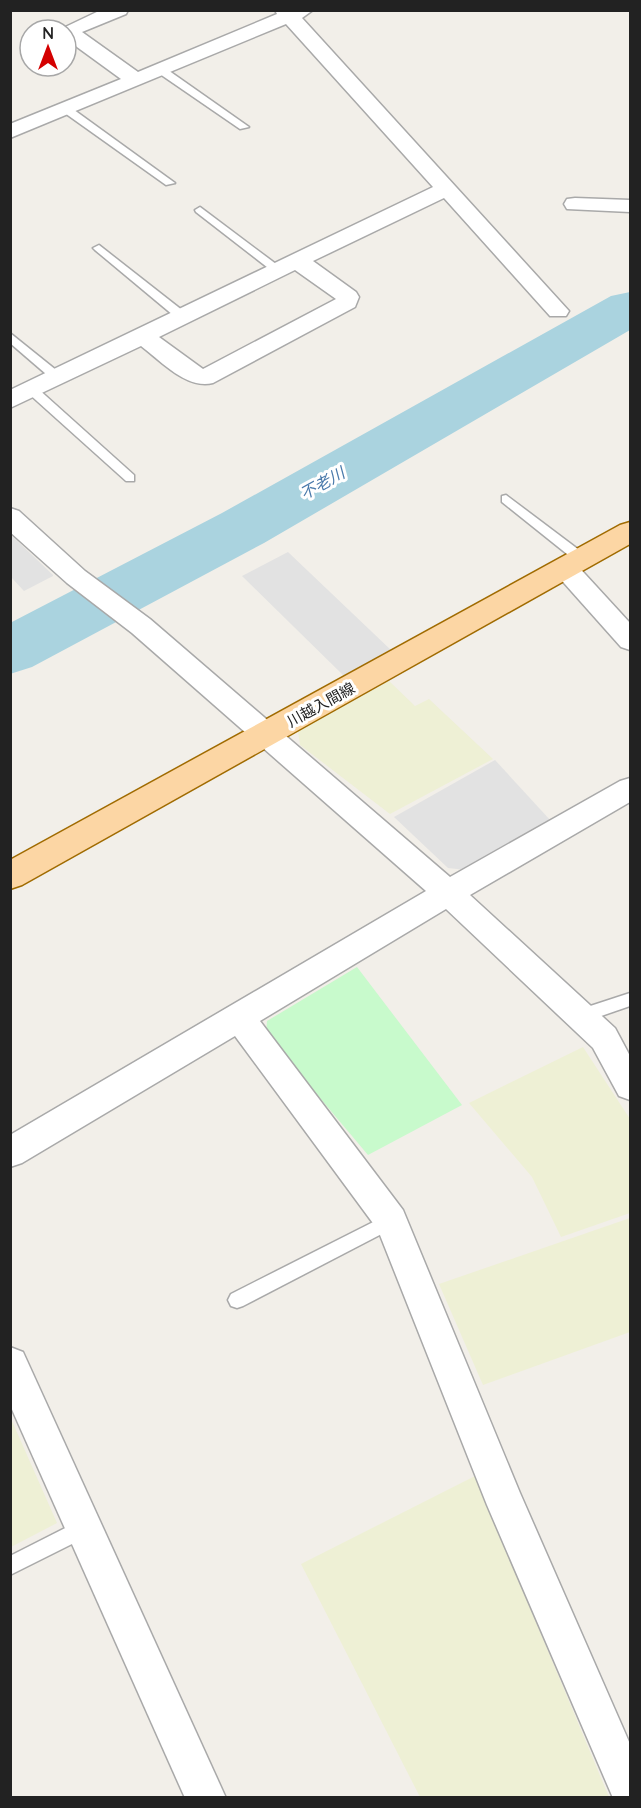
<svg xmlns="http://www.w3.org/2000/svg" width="641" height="1808" viewBox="0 0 641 1808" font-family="Quicksand,'Noto Sans JP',sans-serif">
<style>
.farmland{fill:#eef0d5}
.park{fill:#c8facc}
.parking{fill:#e2e2e2}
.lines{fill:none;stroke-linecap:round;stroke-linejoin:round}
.river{fill:#aad3df;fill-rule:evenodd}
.service-casing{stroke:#a9a9a9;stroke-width:3}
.minor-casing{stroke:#a9a9a9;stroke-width:3}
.primary-casing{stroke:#a06b00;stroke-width:3}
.service{fill:#fff;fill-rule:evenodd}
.minor{fill:#fff;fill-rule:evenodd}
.primary{fill:#fcd6a4;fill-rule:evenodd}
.labels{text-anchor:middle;stroke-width:6;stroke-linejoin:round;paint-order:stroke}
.street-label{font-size:15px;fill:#222;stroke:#fff}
.water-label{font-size:16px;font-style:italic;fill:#4a7aab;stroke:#fff}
</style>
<rect width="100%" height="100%" fill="#f2efe9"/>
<g class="farmland">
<polygon points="389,681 415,706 429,699 493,759 390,814 300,745 298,731"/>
<polygon points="583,1047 630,1119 630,1213 561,1237 532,1177 469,1103"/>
<polygon points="630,1218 630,1332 483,1385 439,1284"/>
<polygon points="12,1421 57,1523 11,1547 10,1422"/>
<polygon points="475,1476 609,1797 420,1797 301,1564"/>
</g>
<polygon class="park" points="357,967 462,1105 368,1155 266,1034 267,1021"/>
<g class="parking">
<polygon points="11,535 53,575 53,576 24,591 11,577"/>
<polygon points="288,552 392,651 345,677 242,576"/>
<polygon points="495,760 551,821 466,870 448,868 394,817"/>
</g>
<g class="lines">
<polygon class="river" points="630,292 630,330 264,543 32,667 10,674 10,623 222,513 611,296"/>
<defs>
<g id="service">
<polygon points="157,68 165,68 249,127 240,129 157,72"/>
<polygon points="62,107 70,107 175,183 166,185 62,111"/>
<polygon points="200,207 280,267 280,271 272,271 196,212 195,210"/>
<polygon points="99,245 187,314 187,320 179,320 95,250 93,248"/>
<polygon points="10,333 61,374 61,380 53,380 10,343"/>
<polygon points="32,386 36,387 134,475 134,481 126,481 28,393 28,387"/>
<polygon points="506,495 587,556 588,559 587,562 577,562 502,502 502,496"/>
<polygon points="630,993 630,1006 581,1023 575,1021 573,1016 575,1011"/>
<polygon points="391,1213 397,1216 399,1221 397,1226 243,1306 237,1308 231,1306 228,1300 231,1294"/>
<polygon points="83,1519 90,1521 92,1528 90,1535 10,1575 10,1556"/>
</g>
<g id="minor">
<path d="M101 10H128L126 14 82 32 138 72 277 14 275 10H313L302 18 569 311 566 316H550L444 198 313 261 356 292 359 297 355 307 213 383C187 390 161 361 141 346L10 408V390L433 187 286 24 10 138V124L121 79 66 39V30H59ZM295 270 336 299 203 369 159 337Z"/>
<polygon points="575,198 630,200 630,212 567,209 564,204 567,199"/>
<polygon points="10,508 19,511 85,571 150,619 450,877 620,781 630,778 630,802 470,895 615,1028 630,1056 630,1100 619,1096 593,1048 446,909 260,1021 403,1210 520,1493 630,1744 630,1798 613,1798 487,1505 378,1230 235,1036 22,1163 10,1167 10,1135 426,891 132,633 67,583 10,532"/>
<polygon points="565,559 574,562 630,623 630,650 621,647 556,574 552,568 556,562"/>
<polygon points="10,1347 23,1352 226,1798 185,1798 10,1405"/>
</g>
<polygon id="primary" points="630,522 630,544 22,885 10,889 10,860 620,525"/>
</defs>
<use href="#service" class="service-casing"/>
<use href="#minor" class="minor-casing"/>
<use href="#primary" class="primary-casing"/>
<use href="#service" class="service"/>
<use href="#minor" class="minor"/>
<use href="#primary" class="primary"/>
</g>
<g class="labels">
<g class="street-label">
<text transform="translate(321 705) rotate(-29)" y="5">川越入間線</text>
</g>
<g class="water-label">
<text transform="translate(322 483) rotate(-29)" y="6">不老川</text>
</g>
</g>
<rect width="641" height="1808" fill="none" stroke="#222222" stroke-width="24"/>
<g transform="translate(48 48)"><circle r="28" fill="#ffffff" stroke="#a7a7a7" stroke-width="1.5"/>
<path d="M0-4.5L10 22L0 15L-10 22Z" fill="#d40000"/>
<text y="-9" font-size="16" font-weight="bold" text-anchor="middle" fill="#222222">N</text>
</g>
</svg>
